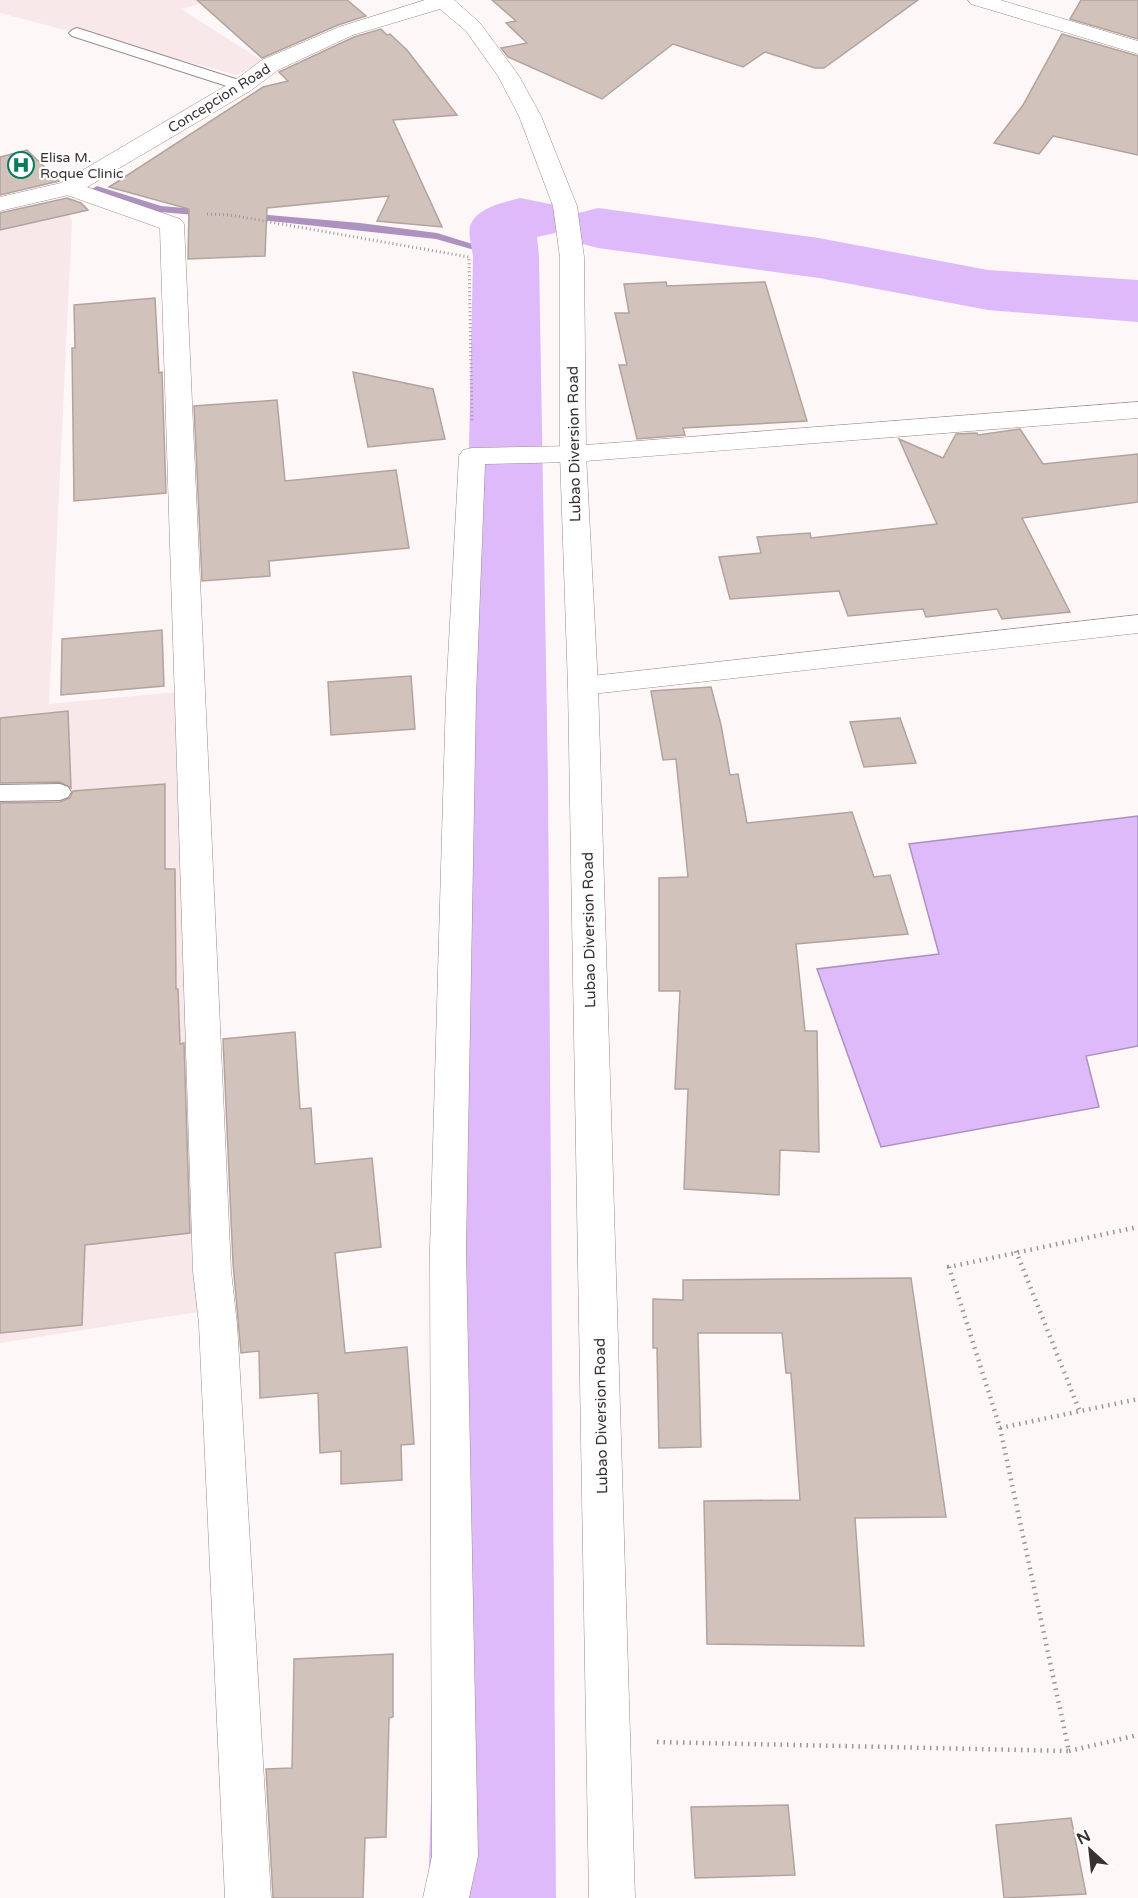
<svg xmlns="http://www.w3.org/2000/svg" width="1138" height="1898" viewBox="0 0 1138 1898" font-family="'Varela Round',sans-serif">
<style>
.built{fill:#f8e8ea}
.water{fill:#dfbafb;stroke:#ad91bf;stroke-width:1.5}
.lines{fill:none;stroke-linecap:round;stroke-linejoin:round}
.stream{fill:#ad91bf;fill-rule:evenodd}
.river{fill:#dfbafb;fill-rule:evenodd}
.building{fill:#d1c2bc;stroke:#b2a39e;stroke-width:1.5}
.lane-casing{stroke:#9b8b8c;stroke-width:2}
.street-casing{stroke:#9b8b8c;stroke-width:1}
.secondary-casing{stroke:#9b8b8c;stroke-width:1}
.path-far1{stroke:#9d9697;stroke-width:3;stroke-dasharray:1 3;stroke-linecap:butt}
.path{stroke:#9d9697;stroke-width:4.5;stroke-dasharray:1.5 5;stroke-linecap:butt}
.lane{fill:#fff;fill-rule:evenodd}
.street{fill:#fff;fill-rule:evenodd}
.secondary{fill:#fff;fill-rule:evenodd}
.labels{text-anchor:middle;stroke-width:4.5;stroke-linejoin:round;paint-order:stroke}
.far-street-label{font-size:14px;fill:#393233;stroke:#fff}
.far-poi-label{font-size:14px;fill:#393233;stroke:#fff;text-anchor:start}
.street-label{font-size:15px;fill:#393233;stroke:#fff}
</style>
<rect width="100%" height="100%" fill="#fef7f8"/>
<g class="built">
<polygon points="0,0 215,0 181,9 263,61 237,75 0,13"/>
<polygon points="66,209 72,221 49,704 176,692 204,1311 0,1343 0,214"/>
</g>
<polygon class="water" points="1138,816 1138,1046 1086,1056 1099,1107 881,1147 817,969 939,954 909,844"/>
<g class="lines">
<g class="stream">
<polygon points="97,186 161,206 207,210 212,213 207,216 160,212 93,191 92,189"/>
<polygon points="246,213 360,223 437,233 511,256 506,259 436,239 242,218 241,216"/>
</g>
<g class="river">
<path d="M520 198 555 205 565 219 555 233 537 237 539 256 548 780 556 1898H428L462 780 473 256C472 248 468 234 470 226 477 207 503 203 520 198Z"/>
<polygon points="598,208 819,238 988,270 1138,280 1138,322 988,310 819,278 598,248 575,242 565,228 575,214"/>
</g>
</g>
<g class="building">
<polygon points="197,0 347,0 366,16 338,25 262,58"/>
<polygon points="492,0 918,0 824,68 815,68 765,52 743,67 673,44 602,99 508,57 501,48 527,43 506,23 516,21"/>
<polygon points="1081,0 1138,0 1138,39 1070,19"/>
<polygon points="381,29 387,35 390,34 407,50 457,115 393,120 442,227 377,221 389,196 267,208 265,256 188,259 189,209 109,187 263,87 288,81 279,72 354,37"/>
<polygon points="1062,34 1138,56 1138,155 1053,136 1039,154 994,143 1023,105"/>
<polygon points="27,150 59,181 0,195 0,157"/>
<polygon points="67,198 81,203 88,210 0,230 0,213"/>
<polygon points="666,282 667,286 765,282 807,421 683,428 685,435 637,439 619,365 627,365 615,313 629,313 624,284"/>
<polygon points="155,298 159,373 162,372 166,493 74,501 72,348 75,348 74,305"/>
<polygon points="353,372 433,389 445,439 368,447"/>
<polygon points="277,400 285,481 396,470 409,548 269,561 270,576 202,581 194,406"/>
<polygon points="1020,429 1043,464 1138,454 1138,502 1022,518 1070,612 1002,619 997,609 926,617 923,609 848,616 839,591 730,599 719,557 761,553 757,537 810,533 811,538 937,524 899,439 943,458 956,434 977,433 978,435"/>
<polygon points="162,630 164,686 61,695 62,639"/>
<polygon points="411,676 415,729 331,735 328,682"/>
<polygon points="711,687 721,725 730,775 738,774 747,823 852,812 874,877 890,875 908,934 796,944 805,1031 817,1031 819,1152 780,1150 779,1195 684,1189 688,1089 675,1089 680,991 659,991 659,878 688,877 676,759 663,760 651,691"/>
<polygon points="68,711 71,788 60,782 0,783 0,718"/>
<polygon points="900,718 916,763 864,767 850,722"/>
<polygon points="165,784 165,869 175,869 176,989 178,989 180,1044 184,1043 190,1233 85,1245 82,1325 0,1333 0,803 60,802 70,798 73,791"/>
<polygon points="295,1032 300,1109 311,1108 315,1164 372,1158 381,1247 335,1253 345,1353 407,1347 414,1444 401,1445 402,1480 341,1484 341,1451 320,1453 318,1393 260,1398 259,1351 241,1353 233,1263 223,1039"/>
<polygon points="911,1278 946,1517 855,1518 864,1646 707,1644 704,1501 800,1500 791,1373 786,1373 782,1333 698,1333 701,1447 659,1448 657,1348 653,1348 653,1299 683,1300 683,1280"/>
<polygon points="393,1654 393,1717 389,1718 386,1837 365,1838 363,1898 273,1898 266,1769 292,1768 294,1659"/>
<polygon points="788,1805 795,1875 695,1878 691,1807"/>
<polygon points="1071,1818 1086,1894 1004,1898 996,1825"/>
</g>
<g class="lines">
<defs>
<g id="lane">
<polygon points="77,28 248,83 250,86 248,89 236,89 72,36 69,33 72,30"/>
<polygon points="60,784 68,787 71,792 68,797 60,800 0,801 0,785"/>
</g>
<g id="street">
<polygon points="69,181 180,219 184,224 231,1271 237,1324 271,1898 225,1898 199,1324 193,1271 160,228 61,193 58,188 61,183"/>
<polygon points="1138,402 1138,418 573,462 485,464 476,697 466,1249 478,1856 469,1898 423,1898 432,1856 430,1249 446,697 459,456 463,450 472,448 573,446"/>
<polygon points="1138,615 1138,633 583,695 573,693 568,686 573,679 583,677"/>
</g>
<g id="secondary">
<polygon points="425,0 454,0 480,23 519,76 541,116 577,206 584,257 586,454 598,686 635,1898 589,1898 568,686 560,454 560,257 553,206 519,116 498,76 466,31 440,9 353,35 278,70 250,91 77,193 0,211 0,197 61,183 234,81 262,60 339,27"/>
<polygon points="968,0 1000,0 1138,41 1138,54 971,4"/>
</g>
</defs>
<use href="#lane" class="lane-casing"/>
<use href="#street" class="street-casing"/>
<use href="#secondary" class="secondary-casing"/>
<polyline class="path-far1" points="207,214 230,215 469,257 472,422"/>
<g class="path">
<polyline points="1016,1251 1080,1412"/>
<polyline points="1000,1428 1138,1399"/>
<polyline points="657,1742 1069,1751 1000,1428 949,1267 1138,1227"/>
<polyline points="1069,1751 1138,1735"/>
</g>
<use href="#lane" class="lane"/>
<use href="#street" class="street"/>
<use href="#secondary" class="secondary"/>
</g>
<defs>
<symbol id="hospital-ring" viewBox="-11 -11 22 22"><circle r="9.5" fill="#fff" stroke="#097d5a" stroke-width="1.5"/><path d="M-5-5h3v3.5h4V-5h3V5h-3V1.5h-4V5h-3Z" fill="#097d5a"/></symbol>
</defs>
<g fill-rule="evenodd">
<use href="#hospital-ring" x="6" y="150" width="30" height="30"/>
</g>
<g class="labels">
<g class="far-street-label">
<text transform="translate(219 98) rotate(-32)" y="5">Concepcion Road</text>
</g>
<g class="far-poi-label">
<text x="40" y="162">Elisa M.<tspan x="40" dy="16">Roque Clinic</tspan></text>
</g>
<g class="street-label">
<text transform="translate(574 444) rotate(-91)" y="5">Lubao Diversion Road</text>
<text transform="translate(589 930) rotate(-91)" y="5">Lubao Diversion Road</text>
<text transform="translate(601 1416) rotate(-91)" y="5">Lubao Diversion Road</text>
</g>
</g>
<g transform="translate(1090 1850) rotate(333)" stroke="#ffffff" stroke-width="4.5" paint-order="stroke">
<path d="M0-4.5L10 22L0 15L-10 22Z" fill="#393233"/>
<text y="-9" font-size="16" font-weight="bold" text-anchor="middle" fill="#393233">N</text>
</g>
</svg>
